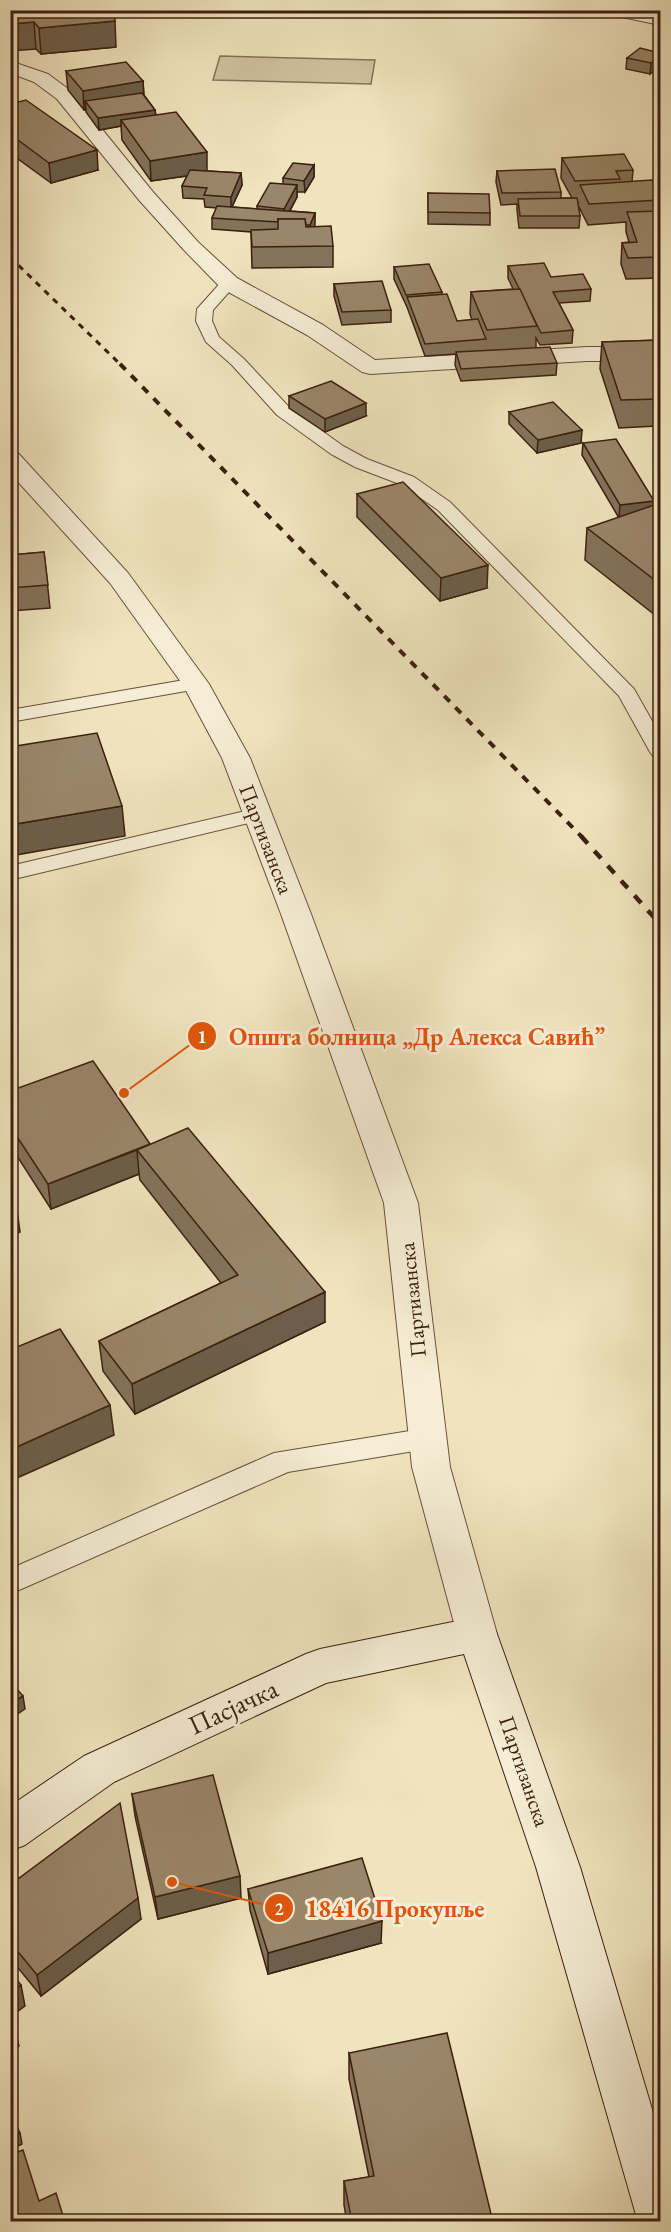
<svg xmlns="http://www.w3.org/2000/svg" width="671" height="2232" viewBox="0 0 671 2232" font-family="'EB Garamond',serif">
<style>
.green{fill:#d1c3a0;stroke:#867257;stroke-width:1.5}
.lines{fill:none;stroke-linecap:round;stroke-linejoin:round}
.lane-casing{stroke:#69513a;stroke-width:2}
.street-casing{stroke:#69513a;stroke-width:2}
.secondary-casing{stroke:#3c200e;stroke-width:2}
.lane{fill:#f5edd5;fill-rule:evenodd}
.street{fill:#f5edd5;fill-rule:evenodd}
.secondary{fill:#f5edd5;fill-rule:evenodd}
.rail-far2{stroke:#3c200e;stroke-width:3;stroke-dasharray:6 6;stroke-linecap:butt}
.rail-far1{stroke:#3c200e;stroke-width:4;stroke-dasharray:8 8;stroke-linecap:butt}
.rail{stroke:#3c200e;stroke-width:4.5;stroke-dasharray:10 10;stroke-linecap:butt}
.wall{fill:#84735b;stroke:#3c200e;stroke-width:1.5}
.shaded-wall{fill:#6c5e4a;stroke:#3c200e;stroke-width:1.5}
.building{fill:#9a866a;stroke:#3c200e;stroke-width:1.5}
.labels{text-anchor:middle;stroke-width:6;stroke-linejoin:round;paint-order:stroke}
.street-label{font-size:22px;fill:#3c200e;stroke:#f5edd5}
.near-street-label{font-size:27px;fill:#3c200e;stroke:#f5edd5}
.leader{fill:none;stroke:#df560c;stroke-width:2}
.callout-dot{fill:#df560c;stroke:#f5edd5;stroke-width:2}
.mark-label{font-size:18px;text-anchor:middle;font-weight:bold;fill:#fff}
.callout-label{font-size:24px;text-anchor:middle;font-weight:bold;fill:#df560c;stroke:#f5edd5;stroke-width:6;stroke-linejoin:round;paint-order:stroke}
</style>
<rect width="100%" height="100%" fill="#f0e4be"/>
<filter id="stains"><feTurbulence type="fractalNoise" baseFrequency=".00333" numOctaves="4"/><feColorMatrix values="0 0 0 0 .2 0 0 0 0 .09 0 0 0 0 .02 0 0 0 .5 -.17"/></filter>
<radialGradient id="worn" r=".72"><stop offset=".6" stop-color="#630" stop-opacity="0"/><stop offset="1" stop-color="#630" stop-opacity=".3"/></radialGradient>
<polygon class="green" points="220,56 375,60 371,84 213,80"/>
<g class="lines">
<defs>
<g id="lane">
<polygon points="229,278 237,283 213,310 212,321 219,337 244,359 289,407 343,446 367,459 414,477 450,502 634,689 660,735 660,758 653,756 650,752 619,696 438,510 402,485 355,467 331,454 277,415 232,365 206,342 196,321 197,309 223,280"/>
<polygon points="196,678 203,680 206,684 203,688 10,722 10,710"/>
<polygon points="258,808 265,809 268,814 265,819 10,880 10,866"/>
<polygon points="428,1428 438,1431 442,1439 438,1447 288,1472 10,1594 10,1569 274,1453"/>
</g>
<g id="street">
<polygon points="606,10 641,10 660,15 660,25 608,14"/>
<polygon points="10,61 48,74 71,91 153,192 198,242 237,278 323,325 375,360 587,347 660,347 660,361 587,361 370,374 362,372 307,335 221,288 184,250 139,200 57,99 34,82 10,73"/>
<polygon points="10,451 18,453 128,573 209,684 250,758 311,914 418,1203 450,1467 497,1634 491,1646 477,1651 463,1646 457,1634 412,1467 384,1203 281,914 222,758 183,685 110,583 10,473"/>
</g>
<polygon id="secondary" points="477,1617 491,1622 497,1634 580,1867 660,2136 660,2222 639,2222 636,2215 536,1867 464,1654 326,1683 114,1782 25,1845 10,1851 10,1806 84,1756 306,1654 320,1649"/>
</defs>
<use href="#lane" class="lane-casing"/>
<use href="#street" class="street-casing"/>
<use href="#secondary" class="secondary-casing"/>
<use href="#lane" class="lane"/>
<use href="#street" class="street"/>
<use href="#secondary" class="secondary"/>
<polyline class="rail-far2" points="10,257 122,366"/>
<polyline class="rail-far1" points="120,364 582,837"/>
<polyline class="rail" points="581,836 660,924"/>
</g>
<g class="wall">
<polygon points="10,10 116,47 41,54 36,49"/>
<polygon points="660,53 650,74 626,69 627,58"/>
<polygon points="66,71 143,81 144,95 155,110 156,115 207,171 241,173 242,185 232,207 257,209 257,206 283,184 283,178 314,165 314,177 305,192 297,192 297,197 290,211 315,213 314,227 333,246 333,267 252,268 251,232 212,229 212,218 217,208 205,207 204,199 183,198 182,186 187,176 151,181 122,140 121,126 99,130 86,112 86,110 84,110 68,90"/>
<polygon points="10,104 98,170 51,183 10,153"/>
<polygon points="562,158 633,170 632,182 660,195 660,278 626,279 621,264 622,243 629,242 626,232 626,222 588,225 578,205 578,202 577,202 580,216 579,228 519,228 517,210 517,204 501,205 496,182 497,171 561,192 561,198 572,198 561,178"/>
<polygon points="659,164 660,164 660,181 658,176"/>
<polygon points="428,193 490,213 490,225 428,224"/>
<polygon points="508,266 551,277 591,289 590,301 559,303 573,330 572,343 540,345 536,338 536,348 557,363 556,375 461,381 455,365 456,354 425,356 407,307 394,279 394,267 442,292 442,294 457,321 472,320 470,314 471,292 513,289 508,278"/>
<polygon points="334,284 391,310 391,322 342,325 334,296"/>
<polygon points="660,340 660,445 656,433 657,426 619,428 600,369 602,342"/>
<polygon points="289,396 366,416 325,432 289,408"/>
<polygon points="509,412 581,443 537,453 509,424"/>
<polygon points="583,443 654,501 654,505 660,503 660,619 585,560 587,528 619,518 582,455"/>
<polygon points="357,494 487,588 440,601 357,517"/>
<polygon points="44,552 50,608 10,611 10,555"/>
<polygon points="10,1091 150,1144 325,1322 135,1414 103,1371 99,1341 221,1283 140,1180 139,1174 51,1209 10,1145"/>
<polygon points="132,1794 241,1898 158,1919 135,1816"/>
<polygon points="10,1885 141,1919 41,1996 10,1958"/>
<polygon points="248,1889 381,1943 268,1974 250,1910"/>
<polygon points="349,2053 493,2222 347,2222 344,2205 344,2181 369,2177 349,2079"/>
</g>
<g class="shaded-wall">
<polygon points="115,21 116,47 41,54 39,28"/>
<polygon points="34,22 36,49 10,51 10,24"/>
<polygon points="660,56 660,66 650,74 651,63"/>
<polygon points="143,81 144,101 85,101 86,110 84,110 83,91"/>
<polygon points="155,110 156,121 121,120 121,126 99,130 98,118"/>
<polygon points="97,150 98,170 51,183 49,163"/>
<polygon points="207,152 207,173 151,181 150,161"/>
<polygon points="314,165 314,177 305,192 304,181"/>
<polygon points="241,173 242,185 231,209 231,197"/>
<polygon points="297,185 297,197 284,221 284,209"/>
<polygon points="315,213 315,225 310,237 310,225"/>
<polygon points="366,403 366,416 325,432 325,419"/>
<polygon points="582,430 581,443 537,453 538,440"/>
<polygon points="654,501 653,514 619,518 620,505"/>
<polygon points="488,565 487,588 440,601 441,578"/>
<polygon points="122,806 125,836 10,856 10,825"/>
<polygon points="137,1150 139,1174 51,1209 48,1184"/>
<polygon points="16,1202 20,1232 10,1236 10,1204"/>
<polygon points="325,1292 325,1322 135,1414 132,1384"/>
<polygon points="110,1405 114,1435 10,1481 10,1450"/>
<polygon points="23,1696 25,1709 10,1719 10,1704"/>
<polygon points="240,1876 241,1898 158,1919 155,1897"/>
<polygon points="138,1898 141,1919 41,1996 37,1975"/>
<polygon points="382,1921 381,1943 268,1974 268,1953"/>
<polygon points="21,1985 25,2006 10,2017 10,1993"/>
<polygon points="14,2026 19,2046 10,2052 10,2028"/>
<polygon points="20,2133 22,2144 10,2150 10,2137"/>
</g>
<g class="building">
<polygon points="10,10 114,10 115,21 39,28 34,22 10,24"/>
<polygon points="640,48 660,53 660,56 651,63 627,58"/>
<polygon points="126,62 143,81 83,91 66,71"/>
<polygon points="142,93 155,110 98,118 85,101"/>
<polygon points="26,100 97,150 49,163 10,134 10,104"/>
<polygon points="176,112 207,152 150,161 121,120"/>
<polygon points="624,154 633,170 616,171 620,179 575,181 562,158"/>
<polygon points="293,163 314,165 304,181 283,178"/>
<polygon points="555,169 561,192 502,193 497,171"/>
<polygon points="190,170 241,173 231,197 204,195 207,188 182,186"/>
<polygon points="652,180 660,195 660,200 589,204 580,185"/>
<polygon points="270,183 297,185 284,209 257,206"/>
<polygon points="428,193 489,194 490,213 428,212"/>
<polygon points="577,198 580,216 520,216 518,199"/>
<polygon points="217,206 315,213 310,225 306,225 305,219 278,219 278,222 212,218"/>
<polygon points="660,211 660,257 628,258 622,243 637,242 627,212"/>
<polygon points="278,219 305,219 306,227 331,226 333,246 252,247 251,230 278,229"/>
<polygon points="544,263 551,277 583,274 591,289 553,292 573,330 541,333 508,266"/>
<polygon points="429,264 442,292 406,295 394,267"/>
<polygon points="382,281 391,310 342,312 334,284"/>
<polygon points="520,289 537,326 487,330 471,292"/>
<polygon points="447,294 457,321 478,319 486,339 425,344 407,297"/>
<polygon points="660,340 660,399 621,400 602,342"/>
<polygon points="550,347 557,363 461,369 456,352"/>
<polygon points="331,381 366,403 325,419 289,396"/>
<polygon points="553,402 582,430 538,440 509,412"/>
<polygon points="616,439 654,501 620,505 583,443"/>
<polygon points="403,482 488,565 441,578 357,494"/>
<polygon points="660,503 660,584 587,528"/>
<polygon points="44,552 48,585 10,588 10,555"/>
<polygon points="97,733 122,806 10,825 10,747"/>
<polygon points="93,1061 150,1144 48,1184 10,1126 10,1091"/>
<polygon points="188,1128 325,1292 132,1384 99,1341 238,1275 137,1150"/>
<polygon points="10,1193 16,1202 10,1204"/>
<polygon points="60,1329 110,1405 10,1450 10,1350"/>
<polygon points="10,1681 23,1696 10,1704"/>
<polygon points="213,1775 240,1876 155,1897 132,1794"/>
<polygon points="120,1803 138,1898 37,1975 10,1942 10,1885"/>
<polygon points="362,1858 382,1921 268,1953 248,1889"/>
<polygon points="10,1971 21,1985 10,1993"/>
<polygon points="10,2020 14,2026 10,2028"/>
<polygon points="447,2033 493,2222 352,2222 344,2181 374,2176 349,2053"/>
<polygon points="10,2111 20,2133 10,2137"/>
<polygon points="23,2150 39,2201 56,2193 65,2222 10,2222 10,2155"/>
</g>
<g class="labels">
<g class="street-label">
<text transform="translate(267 839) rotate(69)" y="8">Партизанска</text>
<text transform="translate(412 1300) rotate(-96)" y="8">Партизанска</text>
<text transform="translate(525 1771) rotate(71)" y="8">Партизанска</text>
</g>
<g class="near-street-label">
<text transform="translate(233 1707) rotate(-25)" y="9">Пасјачка</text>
</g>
</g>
<path class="leader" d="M124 1093L202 1036M172 1882L279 1908"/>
<g class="callout-dot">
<circle cx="124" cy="1093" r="6"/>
<circle cx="172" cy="1882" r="6"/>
<circle cx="202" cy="1036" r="15"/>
<circle cx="279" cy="1908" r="15"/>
</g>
<g class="mark-label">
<text x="202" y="1043">1</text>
<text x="279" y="1915">2</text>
</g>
<g class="callout-label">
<text x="417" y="1045">Општа болница „Др Алекса Савић”</text>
<text x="395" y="1917">18416 Прокупље</text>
</g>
<rect width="671" height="2232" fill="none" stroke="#f0e4be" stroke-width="36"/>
<rect x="12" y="12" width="647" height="2208" fill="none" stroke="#3c200e" stroke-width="3"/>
<rect x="18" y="18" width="635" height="2196" fill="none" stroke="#3c200e" stroke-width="1.5"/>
<rect width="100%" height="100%" filter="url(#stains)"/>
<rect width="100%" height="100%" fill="url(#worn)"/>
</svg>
